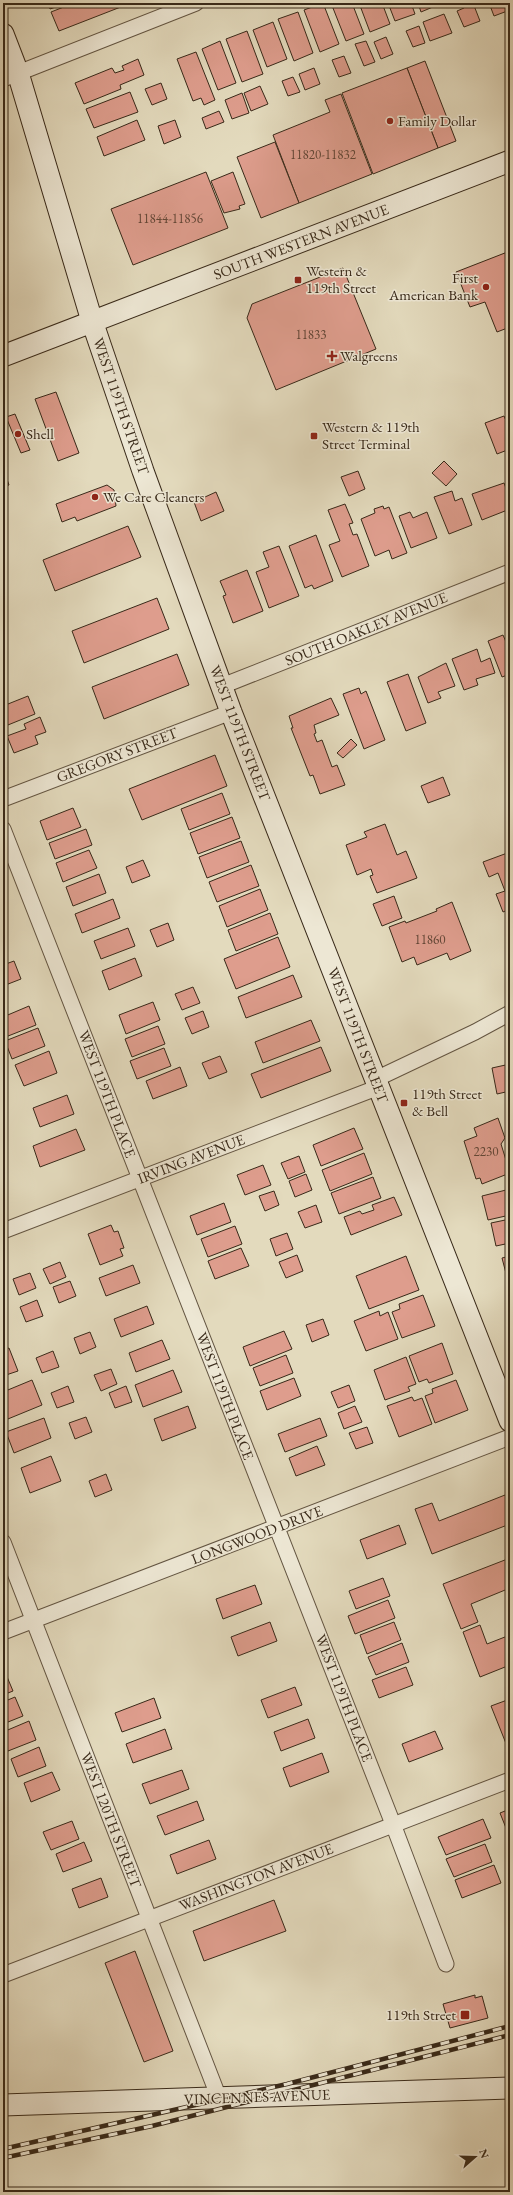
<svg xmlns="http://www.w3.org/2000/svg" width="513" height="2195" viewBox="0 0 513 2195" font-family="'EB Garamond',serif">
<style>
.building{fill:#de9d8d;stroke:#382919}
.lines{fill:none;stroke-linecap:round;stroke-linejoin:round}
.street-casing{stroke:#635542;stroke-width:17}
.secondary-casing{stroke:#382919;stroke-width:23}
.street{stroke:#ede7d4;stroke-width:15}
.secondary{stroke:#ede7d4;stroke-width:21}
.rail-casing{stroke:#382919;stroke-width:4.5}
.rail{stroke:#ede7d4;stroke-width:3;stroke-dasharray:9;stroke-linecap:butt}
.poi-dot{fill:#8f2418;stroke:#ede7d4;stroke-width:1.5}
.labels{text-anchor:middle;stroke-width:3;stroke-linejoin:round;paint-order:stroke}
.number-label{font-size:13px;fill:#624636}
.poi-label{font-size:15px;fill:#382919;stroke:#ede7d4;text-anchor:start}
.street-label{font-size:15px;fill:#382919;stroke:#ede7d4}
</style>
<rect width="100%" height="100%" fill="#e3dabd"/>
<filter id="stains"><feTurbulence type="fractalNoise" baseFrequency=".005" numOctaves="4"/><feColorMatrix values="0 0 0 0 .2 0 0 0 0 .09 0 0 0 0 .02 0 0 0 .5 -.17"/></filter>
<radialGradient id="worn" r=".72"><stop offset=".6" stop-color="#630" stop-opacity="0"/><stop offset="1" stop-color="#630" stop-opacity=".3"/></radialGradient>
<g class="building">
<polygon points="48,3 67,3 50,9"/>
<polygon points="74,3 131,3 59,31 51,12"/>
<polygon points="323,3 339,44 320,52 304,10"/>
<polygon points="331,3 352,3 364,34 346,41"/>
<polygon points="359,3 382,3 390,24 370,32"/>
<polygon points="388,3 411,3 415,14 395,21"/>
<polygon points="418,3 440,3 440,4 421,12"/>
<polygon points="462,3 473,3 480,21 464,27 457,11 464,8"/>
<polygon points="489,3 510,3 510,10 494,16"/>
<polygon points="298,12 313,53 294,61 278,19"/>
<polygon points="444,14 452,33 430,41 423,22"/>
<polygon points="273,22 287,59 267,67 253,30"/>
<polygon points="419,26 425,43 413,47 406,31"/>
<polygon points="247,31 263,74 242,82 226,39"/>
<polygon points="386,37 393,54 381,59 374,42"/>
<polygon points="220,41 236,83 218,90 202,49"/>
<polygon points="366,41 375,62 364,66 355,44"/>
<polygon points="196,52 215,100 204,105 201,98 193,101 177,59"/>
<polygon points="344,56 351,73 339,77 332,60"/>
<polygon points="138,59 144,75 120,85 121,89 84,104 75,83 112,68 115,73 124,70 122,66"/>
<polygon points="425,61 456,141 438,148 407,68"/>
<polygon points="314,68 320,84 305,90 299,74"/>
<polygon points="407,68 438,148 373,174 342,93"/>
<polygon points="293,77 300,92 288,96 282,81"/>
<polygon points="161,83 167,99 152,105 145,89"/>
<polygon points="260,86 268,104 251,111 244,93"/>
<polygon points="130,92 138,112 94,128 86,109"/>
<polygon points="242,93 249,113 232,119 225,100"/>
<polygon points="341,94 372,174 299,203 273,135 330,112 325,100"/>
<polygon points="219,111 224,122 206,129 202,118"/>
<polygon points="137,120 145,140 104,156 97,137"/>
<polygon points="175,120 181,137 164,144 158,126"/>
<polygon points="275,142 299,203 261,218 237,157"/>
<polygon points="206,172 228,228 133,265 111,209"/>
<polygon points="233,172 245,204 239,206 240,209 224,213 211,181"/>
<polygon points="510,251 510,327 497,332 485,302 470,307 456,272"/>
<polygon points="343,268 376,349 276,390 247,318 252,304"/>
<polygon points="56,392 79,453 58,461 35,399"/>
<polygon points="15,414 30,450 21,453 6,417"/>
<polygon points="504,416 510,430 510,449 497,454 485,423"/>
<polygon points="444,461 457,474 446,486 432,473"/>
<polygon points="3,468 9,485 3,487"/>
<polygon points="358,471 365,489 349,496 341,477"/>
<polygon points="504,483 510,499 510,509 482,520 472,494"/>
<polygon points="107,485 114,490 116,506 77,521 75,517 62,522 56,504"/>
<polygon points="452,491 455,501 462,498 472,525 449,534 434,497"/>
<polygon points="216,492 224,511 201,521 194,502"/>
<polygon points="345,504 353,523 349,524 353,535 357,534 369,566 342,577 329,545 340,541 328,510"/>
<polygon points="383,506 384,509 389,507 407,553 392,559 389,550 375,556 361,519 375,513 374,509"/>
<polygon points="410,512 413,518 427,512 437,538 411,548 399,516"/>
<polygon points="128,526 141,557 55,591 43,560"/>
<polygon points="316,535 333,581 314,589 312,585 305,588 289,546"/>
<polygon points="279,546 299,596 269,608 256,572 269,567 263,552"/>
<polygon points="247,570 263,611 233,623 223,596 226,595 220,581"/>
<polygon points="157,598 169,629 84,663 72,631"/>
<polygon points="503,635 506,642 510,640 510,674 502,677 488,641"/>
<polygon points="477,649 481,662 490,658 495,673 476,679 478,685 464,690 452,659"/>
<polygon points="177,654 189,685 104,719 92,687"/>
<polygon points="446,663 455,686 438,692 441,698 428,703 418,677"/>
<polygon points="408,674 426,723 406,731 387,682"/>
<polygon points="359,688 361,694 366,691 385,740 364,749 343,694"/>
<polygon points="28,696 35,714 3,727 3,706"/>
<polygon points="331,698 339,715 314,725 316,733 314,734 317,742 322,740 332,767 337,765 345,785 320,794 313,775 310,776 291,728 293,728 289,716"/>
<polygon points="40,717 46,732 35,736 38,744 14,753 7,736 26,729 24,724"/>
<polygon points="351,739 357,745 343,758 337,753"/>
<polygon points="215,755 227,786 142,820 129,789"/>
<polygon points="443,777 450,795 428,803 421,786"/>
<polygon points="222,793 230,814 189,830 181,809"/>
<polygon points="73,808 81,827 47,840 40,821"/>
<polygon points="232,817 240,838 198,854 190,833"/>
<polygon points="385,824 397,855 406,851 417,878 377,893 370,876 373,875 371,869 357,875 346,845 367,837 364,832"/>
<polygon points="86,829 92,845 55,859 49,843"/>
<polygon points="241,841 249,862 207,878 199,857"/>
<polygon points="89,850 97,868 63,882 56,863"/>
<polygon points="510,852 510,909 503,912 496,894 505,891 498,873 489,877 483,862"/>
<polygon points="143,860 150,876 132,883 126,867"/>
<polygon points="251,865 259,886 217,902 209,882"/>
<polygon points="99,874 106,893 73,906 66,887"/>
<polygon points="260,889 268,910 227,927 219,906"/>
<polygon points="394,896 402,918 382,926 373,904"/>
<polygon points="113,899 120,918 82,933 75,914"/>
<polygon points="452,902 471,951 450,960 447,953 417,965 414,957 402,962 389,927 405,921 406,923 437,911 436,909"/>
<polygon points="270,913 278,934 236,951 228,930"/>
<polygon points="168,923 174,940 157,947 150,930"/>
<polygon points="128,928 135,946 101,959 94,941"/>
<polygon points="278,937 290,967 236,989 224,959"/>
<polygon points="135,958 142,976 109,990 102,971"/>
<polygon points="14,961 21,979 3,986 3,965"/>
<polygon points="293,975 302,997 246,1018 238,997"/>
<polygon points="193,987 200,1003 182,1010 175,994"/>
<polygon points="153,1002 160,1020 126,1034 119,1015"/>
<polygon points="29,1006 36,1025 3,1038 3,1017"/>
<polygon points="203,1011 209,1027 192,1034 185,1018"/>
<polygon points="311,1020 320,1041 263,1063 255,1042"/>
<polygon points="158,1026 165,1044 132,1057 125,1039"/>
<polygon points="38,1028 45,1046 12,1059 5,1041"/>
<polygon points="321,1047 331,1071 261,1098 251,1074"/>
<polygon points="164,1048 171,1066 137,1079 130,1061"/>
<polygon points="49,1051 57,1073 24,1086 15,1065"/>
<polygon points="220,1056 227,1072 209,1079 202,1063"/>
<polygon points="510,1064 510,1091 497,1094 492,1068"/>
<polygon points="180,1067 187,1086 153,1099 146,1081"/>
<polygon points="67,1095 74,1114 40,1127 33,1108"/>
<polygon points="498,1118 505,1138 501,1144 510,1173 482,1184 480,1178 476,1179 464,1141 477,1136 474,1128"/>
<polygon points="354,1128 363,1149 321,1166 313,1145"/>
<polygon points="76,1129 85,1150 40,1167 33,1146"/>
<polygon points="364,1153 372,1174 330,1191 322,1170"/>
<polygon points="299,1156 305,1172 288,1179 281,1163"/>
<polygon points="263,1165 271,1185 245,1195 237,1175"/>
<polygon points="306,1174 312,1190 295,1197 289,1181"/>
<polygon points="373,1177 381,1198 339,1214 331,1193"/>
<polygon points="510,1189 510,1215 488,1220 482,1196"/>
<polygon points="274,1191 279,1205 265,1211 259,1196"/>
<polygon points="394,1197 402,1215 351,1235 344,1217 360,1211 362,1214 374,1210 372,1205"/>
<polygon points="224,1203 231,1222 197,1235 190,1216"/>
<polygon points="316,1205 322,1222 305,1228 298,1212"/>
<polygon points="510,1219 510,1243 496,1246 491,1223"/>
<polygon points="111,1225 114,1232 118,1231 124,1248 120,1249 123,1256 100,1265 88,1234"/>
<polygon points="235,1226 242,1244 208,1257 201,1239"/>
<polygon points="287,1233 293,1249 276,1256 270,1239"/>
<polygon points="241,1248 249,1266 215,1279 208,1261"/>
<polygon points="297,1255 303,1271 286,1278 279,1262"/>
<polygon points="406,1256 419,1290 369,1309 356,1276"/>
<polygon points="510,1256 510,1281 508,1281 502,1258"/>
<polygon points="60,1262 66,1277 50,1284 43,1269"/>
<polygon points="133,1265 140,1283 106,1296 99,1278"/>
<polygon points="30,1273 36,1288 19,1295 13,1279"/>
<polygon points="70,1281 76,1296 59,1303 53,1287"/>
<polygon points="423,1295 435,1326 402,1338 392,1312 400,1309 399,1304"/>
<polygon points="37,1300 43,1316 26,1322 20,1307"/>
<polygon points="147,1306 154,1324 121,1337 114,1319"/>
<polygon points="379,1311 380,1316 388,1312 398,1339 366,1351 354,1321"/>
<polygon points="323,1319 329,1335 312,1342 306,1325"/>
<polygon points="284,1331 292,1349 250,1366 243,1347"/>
<polygon points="90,1332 96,1347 80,1354 74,1338"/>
<polygon points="162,1340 170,1359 136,1372 129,1353"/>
<polygon points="442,1343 453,1374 429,1383 427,1379 419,1382 409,1356"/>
<polygon points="9,1348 18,1371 3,1376 3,1350"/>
<polygon points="53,1351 59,1367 42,1373 36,1358"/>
<polygon points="286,1355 293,1373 260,1386 253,1368"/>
<polygon points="406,1357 416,1384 408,1387 410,1391 385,1400 374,1370"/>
<polygon points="111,1369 117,1384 101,1391 94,1375"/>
<polygon points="173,1370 182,1392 143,1407 135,1385"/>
<polygon points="294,1378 301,1396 267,1410 260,1391"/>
<polygon points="32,1380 42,1405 3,1421 3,1392"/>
<polygon points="456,1380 468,1410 435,1423 425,1396 433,1393 432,1389"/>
<polygon points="349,1385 355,1401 338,1408 331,1392"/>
<polygon points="68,1386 74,1402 57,1408 51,1393"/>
<polygon points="126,1386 132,1402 115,1408 109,1393"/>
<polygon points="412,1397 414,1401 422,1398 432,1424 399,1437 387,1406"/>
<polygon points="188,1406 196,1428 162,1441 154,1419"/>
<polygon points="355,1406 362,1422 344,1429 338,1413"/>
<polygon points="86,1417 92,1432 75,1439 69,1423"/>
<polygon points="44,1418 51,1438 14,1453 6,1432"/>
<polygon points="320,1418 327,1436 285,1452 278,1434"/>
<polygon points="367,1427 373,1443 356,1449 349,1433"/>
<polygon points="317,1446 325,1465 296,1476 289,1458"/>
<polygon points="51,1456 61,1481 30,1493 21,1468"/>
<polygon points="106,1474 112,1490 95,1497 89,1481"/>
<polygon points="505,1495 510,1508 510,1524 432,1554 415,1509 432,1503 439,1521"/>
<polygon points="399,1525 406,1544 367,1559 360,1540"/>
<polygon points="510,1558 510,1588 471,1604 478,1622 461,1629 443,1584"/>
<polygon points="383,1578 390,1596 356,1609 349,1591"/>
<polygon points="255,1585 262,1604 223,1619 216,1599"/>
<polygon points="388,1600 395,1618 355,1634 348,1616"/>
<polygon points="270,1622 277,1641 238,1656 231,1637"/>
<polygon points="394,1622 401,1640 367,1654 360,1635"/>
<polygon points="480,1625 487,1644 510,1635 510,1665 480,1677 463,1632"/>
<polygon points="402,1643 409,1662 376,1675 368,1657"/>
<polygon points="406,1667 413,1685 379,1698 372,1680"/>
<polygon points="5,1672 13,1691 3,1695 3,1673"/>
<polygon points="295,1687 302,1705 268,1718 261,1700"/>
<polygon points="15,1697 23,1716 3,1724 3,1702"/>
<polygon points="154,1698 161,1718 122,1732 115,1713"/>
<polygon points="510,1699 510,1751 509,1751 491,1706"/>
<polygon points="308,1719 315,1738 281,1751 274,1732"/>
<polygon points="29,1721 36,1740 8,1751 3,1740 3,1732"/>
<polygon points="165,1729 172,1749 133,1763 126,1744"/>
<polygon points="435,1731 443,1749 409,1762 402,1744"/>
<polygon points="39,1747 46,1766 18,1777 11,1759"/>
<polygon points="322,1753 329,1772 290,1787 283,1768"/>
<polygon points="182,1770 189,1789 150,1804 142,1784"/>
<polygon points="52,1772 60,1790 31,1802 24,1783"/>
<polygon points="197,1801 204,1820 165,1835 157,1816"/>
<polygon points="510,1809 510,1826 506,1828 500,1813"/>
<polygon points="483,1819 491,1838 446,1855 438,1837"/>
<polygon points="72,1821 79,1839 51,1850 43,1832"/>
<polygon points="209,1840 216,1859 177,1874 170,1855"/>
<polygon points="84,1842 92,1861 63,1872 56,1854"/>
<polygon points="485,1844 492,1862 454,1877 446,1859"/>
<polygon points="494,1865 501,1883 462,1898 455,1880"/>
<polygon points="101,1878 108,1897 79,1908 72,1889"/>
<polygon points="274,1900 286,1931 204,1961 193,1931"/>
<polygon points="135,1951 173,2051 144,2062 105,1963"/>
<polygon points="475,1995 475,1998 482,1996 488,2018 450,2028 443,2004"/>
</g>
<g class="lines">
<defs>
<g id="street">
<polyline points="3,79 196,3"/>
<polyline points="222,686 510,572"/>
<polyline points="3,799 231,712"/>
<polyline points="3,829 393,1824 446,1964"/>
<polyline points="376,1079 475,1032 510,1013"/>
<polyline points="3,1231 379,1087"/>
<polyline points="3,1542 219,2098"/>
<polyline points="3,1632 510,1437"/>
<polyline points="3,1975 510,1780"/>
</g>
<g id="secondary">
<polyline points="3,34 18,73 92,321 143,471 231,712 510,1421"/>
<polyline points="3,356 510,161"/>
<polyline points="3,2105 510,2088"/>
</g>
</defs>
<use href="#street" class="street-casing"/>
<use href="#secondary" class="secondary-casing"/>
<use href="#street" class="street"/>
<use href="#secondary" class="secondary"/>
<defs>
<g id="rail">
<polyline points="3,2149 287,2084 510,2026"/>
<polyline points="3,2158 152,2126 510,2035"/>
</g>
</defs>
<use href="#rail" class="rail-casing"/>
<use href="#rail" class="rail"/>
</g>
<g class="poi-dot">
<circle cx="390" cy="121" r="4"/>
<rect x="294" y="276" width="8" height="8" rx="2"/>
<circle cx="486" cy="287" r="4"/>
<path d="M330 350h4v4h4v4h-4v4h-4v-4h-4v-4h4z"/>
<circle cx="18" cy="434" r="4"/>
<rect x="310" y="432" width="8" height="8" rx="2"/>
<circle cx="95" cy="497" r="4"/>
<rect x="400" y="1099" width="8" height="8" rx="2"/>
<rect x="460" y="2010" width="10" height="10" rx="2"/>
</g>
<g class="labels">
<g class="number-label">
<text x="323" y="159">11820-11832</text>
<text x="170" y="223">11844-11856</text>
<text x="311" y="339">11833</text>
<text x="430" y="944">11860</text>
<text x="486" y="1156">2230</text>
</g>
<g class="poi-label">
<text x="398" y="126">Family Dollar</text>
<text x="306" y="276">Western &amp;<tspan x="306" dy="17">119th Street</tspan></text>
<text x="478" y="283" text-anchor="end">First<tspan x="478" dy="17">American Bank</tspan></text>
<text x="340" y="361">Walgreens</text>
<text x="322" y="432">Western &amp; 119th<tspan x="322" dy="17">Street Terminal</tspan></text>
<text x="26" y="439">Shell</text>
<text x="103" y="502">We Care Cleaners</text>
<text x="412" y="1099">119th Street<tspan x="412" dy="17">&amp; Bell</tspan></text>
<text x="456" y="2020" text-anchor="end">119th Street</text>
</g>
<g class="street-label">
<text transform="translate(301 242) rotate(-21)" y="5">SOUTH WESTERN AVENUE</text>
<text transform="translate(121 406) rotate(71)" y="5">WEST 119TH STREET</text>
<text transform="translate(366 629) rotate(-22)" y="5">SOUTH OAKLEY AVENUE</text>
<text transform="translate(240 733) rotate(69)" y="5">WEST 119TH STREET</text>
<text transform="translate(117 755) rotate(-21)" y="5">GREGORY STREET</text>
<text transform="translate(358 1035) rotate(69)" y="5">WEST 119TH STREET</text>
<text transform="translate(107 1094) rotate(69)" y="5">WEST 119TH PLACE</text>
<text transform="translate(191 1159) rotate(-21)" y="5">IRVING AVENUE</text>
<text transform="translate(225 1396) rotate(69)" y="5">WEST 119TH PLACE</text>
<text transform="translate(257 1535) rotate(-21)" y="5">LONGWOOD DRIVE</text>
<text transform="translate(344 1698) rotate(69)" y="5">WEST 119TH PLACE</text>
<text transform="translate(111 1820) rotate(69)" y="5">WEST 120TH STREET</text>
<text transform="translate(256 1877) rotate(-21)" y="5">WASHINGTON AVENUE</text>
<text transform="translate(257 2097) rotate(-2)" y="5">VINCENNES AVENUE</text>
</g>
</g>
<rect width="513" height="2195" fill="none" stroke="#e3dabd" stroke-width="16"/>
<rect x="4" y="4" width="505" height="2187" fill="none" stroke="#382919" stroke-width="2"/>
<rect x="8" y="8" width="497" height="2179" fill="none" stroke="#382919"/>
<g transform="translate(475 2157) rotate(70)" stroke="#ede7d4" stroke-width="3" paint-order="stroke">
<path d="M0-3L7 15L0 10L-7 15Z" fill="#382919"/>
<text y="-6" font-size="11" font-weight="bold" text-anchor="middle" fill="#382919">N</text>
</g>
<rect width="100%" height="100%" filter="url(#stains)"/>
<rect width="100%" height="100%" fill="url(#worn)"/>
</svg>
